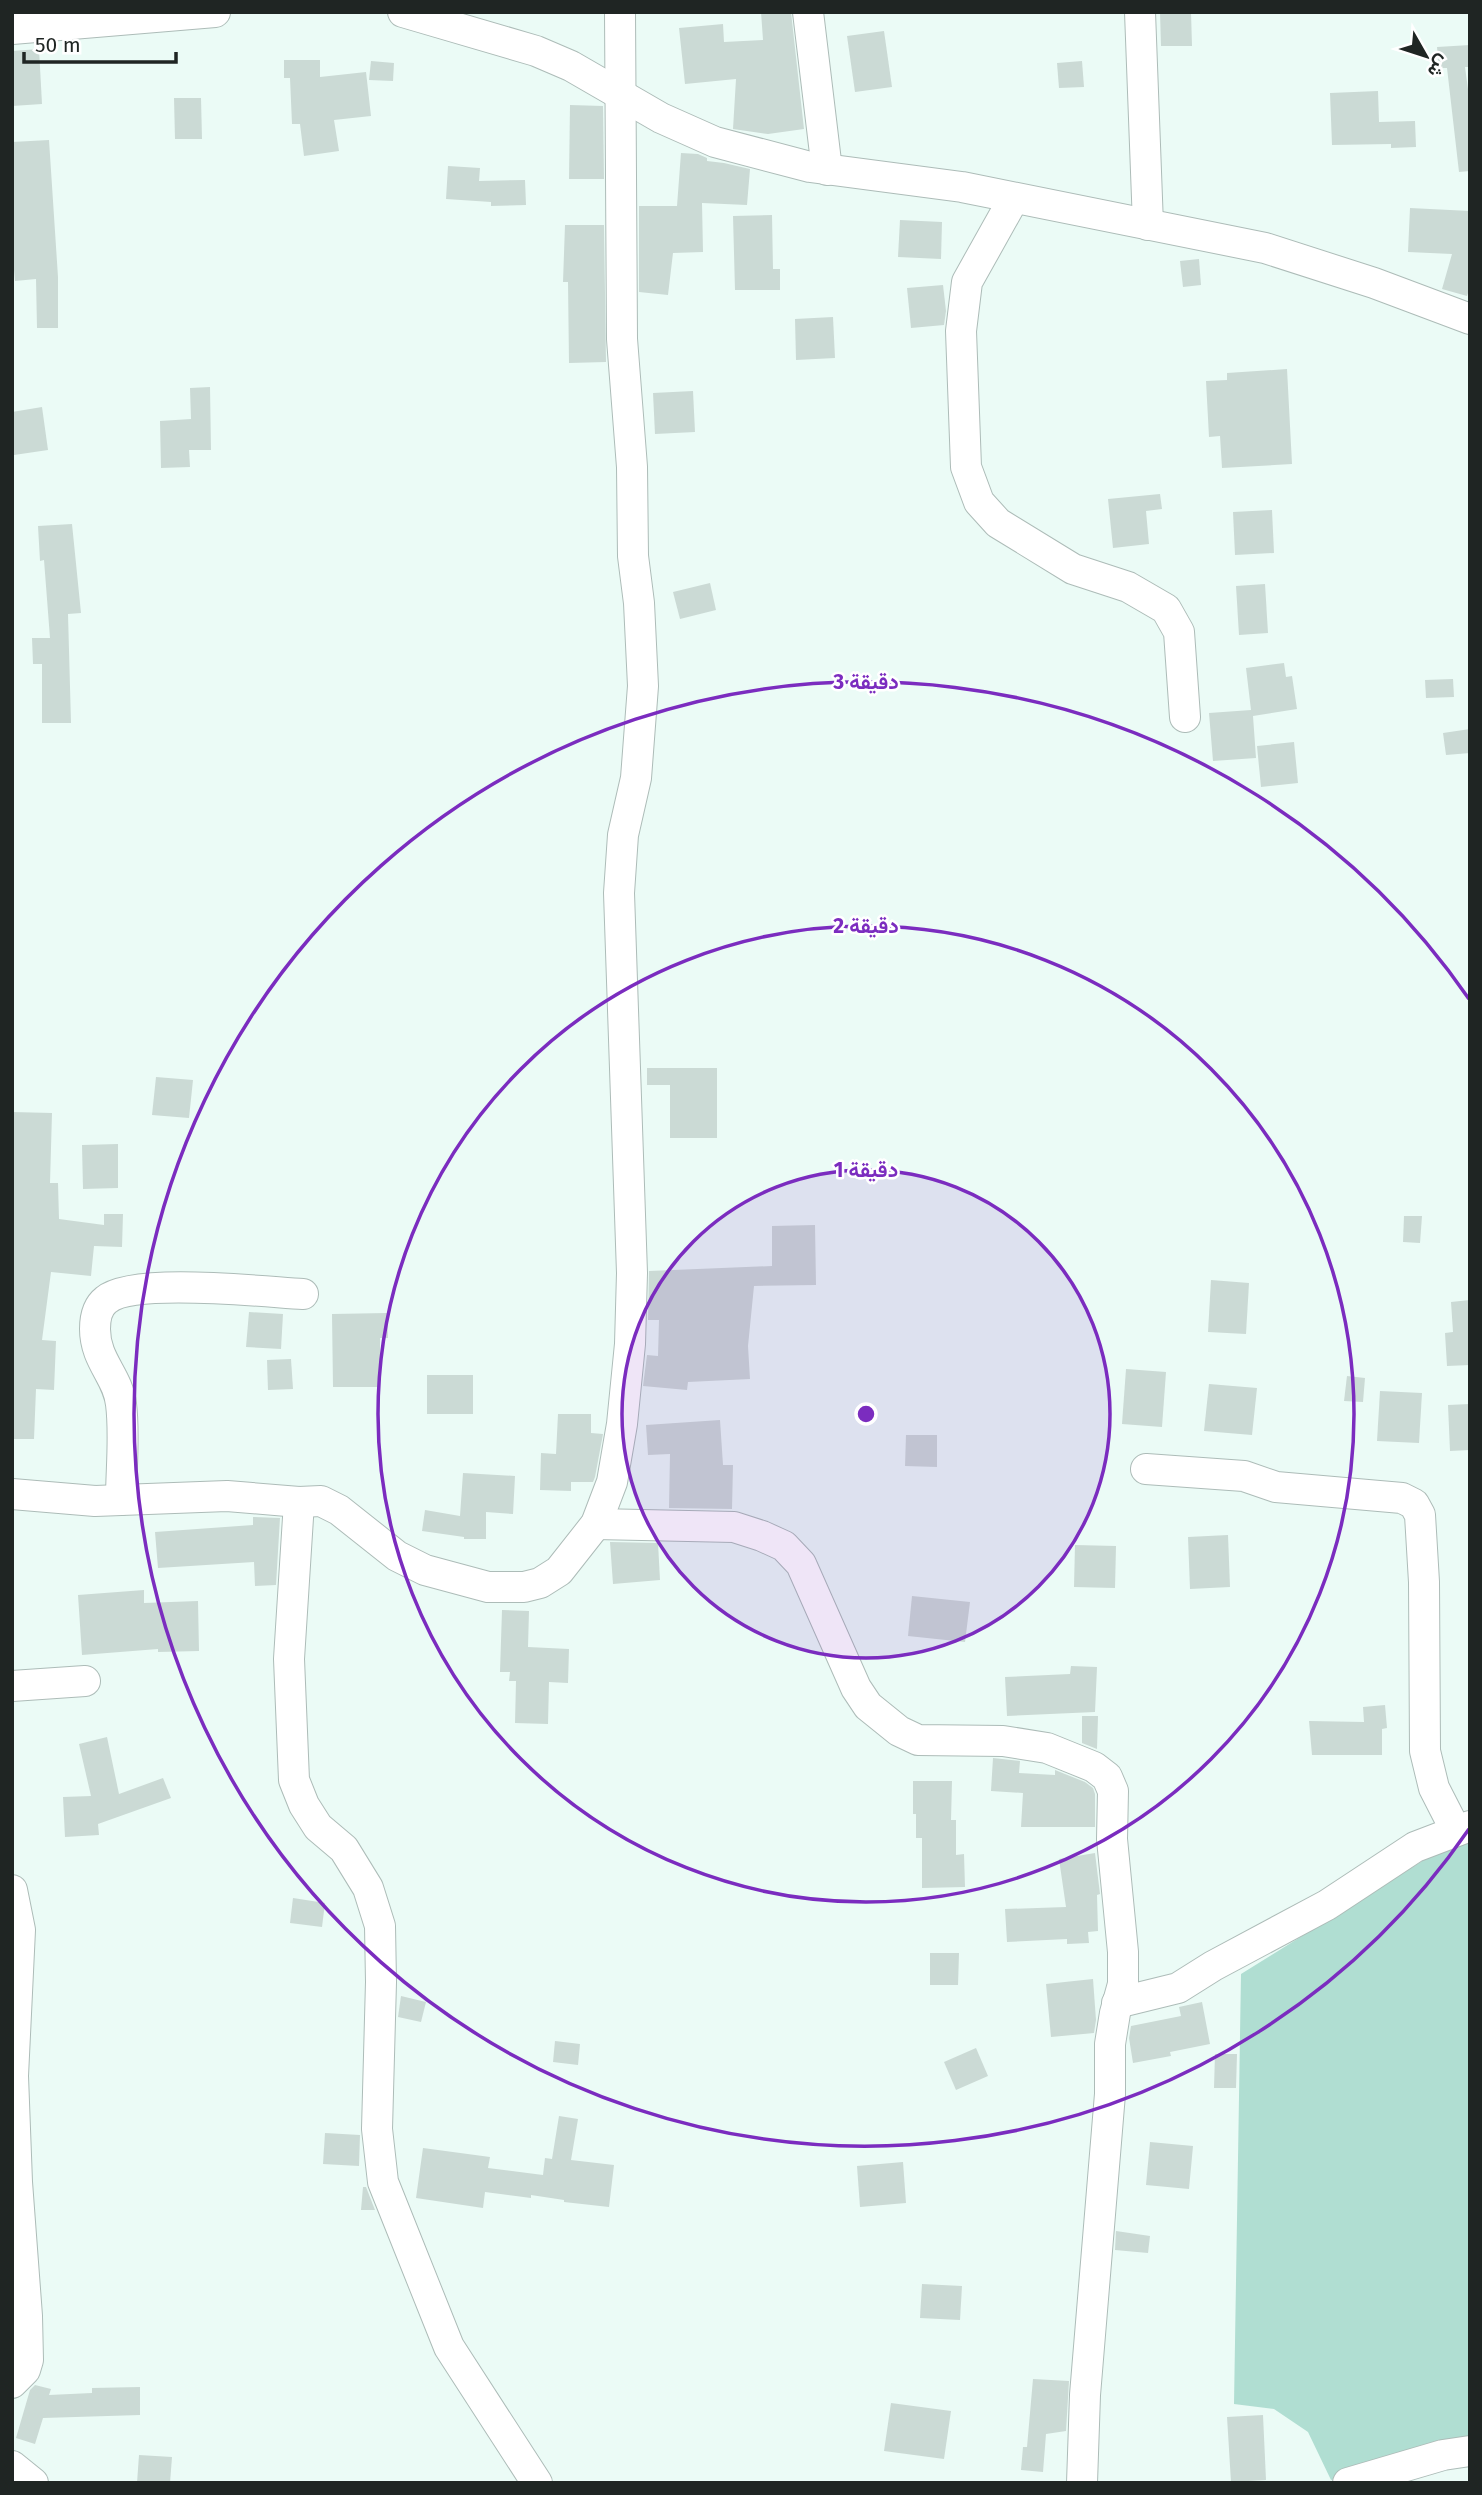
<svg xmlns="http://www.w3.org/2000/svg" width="1482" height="2495" viewBox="0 0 1482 2495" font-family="'Fira Sans',Vazirmatn,sans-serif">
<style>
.green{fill:#b0ded2}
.building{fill:#cbdad5}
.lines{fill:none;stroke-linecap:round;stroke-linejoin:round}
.minor-casing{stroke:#adbcb8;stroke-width:32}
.minor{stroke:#fff;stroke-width:30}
.ring{fill:none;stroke:#7b2cbf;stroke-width:3.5}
.centre{fill:#7b2cbf;stroke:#fff;stroke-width:3.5}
.ring-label{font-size:21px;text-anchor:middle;font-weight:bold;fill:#7b2cbf;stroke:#fff;stroke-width:5;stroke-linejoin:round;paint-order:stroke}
</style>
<rect width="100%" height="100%" fill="#ebfbf6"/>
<polygon class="green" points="1470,1841 1470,2444 1331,2480 1308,2432 1274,2409 1234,2404 1241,1974 1424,1860"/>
<g class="building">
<polygon points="761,12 791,12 804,129 768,134 733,129 736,79 685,84 679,28 723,24 724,42 763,40"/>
<polygon points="1160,12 1191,12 1192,46 1161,46"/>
<polygon points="884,31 892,87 855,92 847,36"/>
<polygon points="1470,45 1470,67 1465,67 1470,104 1470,171 1459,172 1447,68 1439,68 1437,47"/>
<polygon points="39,49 42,104 12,106 12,51"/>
<polygon points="284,60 320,60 320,77 366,72 371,116 334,120 339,151 304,156 300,124 292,124 290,78 284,78"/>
<polygon points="371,61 394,63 393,81 369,80"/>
<polygon points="1082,61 1084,87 1059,88 1057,63"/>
<polygon points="1378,91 1379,122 1415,121 1416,147 1391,148 1391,144 1332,145 1330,93"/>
<polygon points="174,98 201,98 202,139 175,139"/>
<polygon points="570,105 603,106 604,179 569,179"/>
<polygon points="49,140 58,277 58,328 37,328 36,279 15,281 12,247 12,142"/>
<polygon points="681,153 698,154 707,158 707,161 724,163 750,169 747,205 702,203 703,252 673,253 668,295 639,292 639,206 677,206"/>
<polygon points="448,166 480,168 479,181 525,180 526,205 491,206 491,202 446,199"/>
<polygon points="1410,208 1470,211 1470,287 1467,296 1442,289 1452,254 1408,252"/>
<polygon points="772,215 773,269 780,269 780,290 735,290 733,216"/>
<polygon points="900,220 942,222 941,259 898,257"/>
<polygon points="565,225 604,225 606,362 569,363 568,282 563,282"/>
<polygon points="1199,259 1201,285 1183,287 1180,261"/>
<polygon points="943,285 946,311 944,325 911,328 907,288"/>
<polygon points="833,317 835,358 796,360 795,319"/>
<polygon points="1287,369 1292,464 1222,468 1220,436 1209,437 1206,381 1227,380 1227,373"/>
<polygon points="210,387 211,450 189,450 190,467 161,468 160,421 191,419 190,388"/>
<polygon points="693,391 695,432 655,434 653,393"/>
<polygon points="42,407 48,450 14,455 12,412"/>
<polygon points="1160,494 1162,509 1146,511 1149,544 1113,548 1108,499"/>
<polygon points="1272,510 1274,553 1235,555 1233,512"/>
<polygon points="72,524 81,613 68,614 71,723 42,723 42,664 33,664 32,638 50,638 44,560 40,561 38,526"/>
<polygon points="710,583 716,610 680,619 673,592"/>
<polygon points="1265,584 1268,633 1239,635 1236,586"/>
<polygon points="1284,663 1286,677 1292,676 1297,709 1253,716 1256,758 1213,761 1209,713 1251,710 1246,668"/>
<polygon points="1453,679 1454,697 1426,698 1425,680"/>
<polygon points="1470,729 1470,753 1446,755 1443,733"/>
<polygon points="1294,742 1298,783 1261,787 1257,746"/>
<polygon points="647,1068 717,1068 717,1138 670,1138 670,1085 647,1085"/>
<polygon points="156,1077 193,1080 189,1118 152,1115"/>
<polygon points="12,1112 52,1113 50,1183 58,1183 59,1219 104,1225 104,1214 123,1214 122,1247 94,1246 91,1276 51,1272 42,1340 56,1341 54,1390 36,1389 34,1439 12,1439"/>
<polygon points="118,1144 118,1188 83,1189 82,1145"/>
<polygon points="1404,1216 1422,1216 1420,1243 1403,1242"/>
<polygon points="815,1225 816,1285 754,1286 748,1346 750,1379 688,1382 687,1390 643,1386 647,1355 658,1356 659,1320 648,1320 649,1271 772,1266 772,1226"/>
<polygon points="1211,1280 1249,1283 1246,1334 1208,1332"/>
<polygon points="1470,1300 1470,1365 1447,1366 1445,1333 1453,1332 1451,1302"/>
<polygon points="249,1312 283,1314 281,1349 246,1347"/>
<polygon points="387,1313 388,1338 380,1338 380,1387 333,1387 332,1314"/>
<polygon points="291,1359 293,1389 268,1390 267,1360"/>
<polygon points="1126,1369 1166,1372 1162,1427 1122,1424"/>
<rect x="427" y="1375" width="46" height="39"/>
<polygon points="1347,1376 1365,1378 1363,1402 1344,1401"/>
<polygon points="1209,1384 1257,1388 1252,1435 1204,1431"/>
<polygon points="1380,1391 1422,1393 1419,1443 1377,1441"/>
<polygon points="1470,1404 1470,1450 1450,1451 1448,1405"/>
<polygon points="558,1414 591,1414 591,1433 603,1434 595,1477 593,1482 571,1482 571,1491 540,1490 541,1453 556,1454"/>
<polygon points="720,1420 723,1465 733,1465 732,1509 669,1508 670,1454 648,1455 646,1425"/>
<polygon points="906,1435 937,1435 937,1467 905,1466"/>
<polygon points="463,1473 515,1476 513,1514 486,1512 486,1539 464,1539 464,1537 422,1531 425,1510 460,1516"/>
<polygon points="253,1517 280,1518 276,1585 255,1586 254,1562 158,1568 155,1532 253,1525"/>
<polygon points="1228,1535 1230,1587 1190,1589 1188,1537"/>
<polygon points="610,1542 658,1543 660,1580 613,1584"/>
<polygon points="1075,1545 1116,1546 1115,1588 1074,1587"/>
<polygon points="144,1590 144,1603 198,1601 199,1651 158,1652 158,1649 82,1655 78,1595"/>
<polygon points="912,1596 970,1602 965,1642 908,1636"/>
<polygon points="502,1610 529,1611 528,1647 569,1649 568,1683 549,1682 548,1724 515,1723 516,1681 509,1681 510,1672 500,1672"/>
<polygon points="1071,1666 1097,1667 1095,1712 1007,1716 1005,1677 1070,1674"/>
<polygon points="1385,1705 1387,1728 1382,1729 1382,1755 1312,1755 1309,1721 1364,1722 1363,1707"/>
<polygon points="1082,1716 1098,1716 1097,1749 1082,1743"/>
<polygon points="107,1737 119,1794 163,1778 171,1798 98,1824 99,1835 65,1837 63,1797 91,1796 79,1744"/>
<polygon points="993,1758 1020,1761 1019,1773 1055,1775 1055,1770 1085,1782 1093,1788 1095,1794 1095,1827 1021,1827 1023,1793 991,1791"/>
<polygon points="913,1781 952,1781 951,1820 956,1820 956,1855 964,1854 965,1887 922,1888 922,1838 916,1838 916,1814 913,1814"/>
<polygon points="1095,1853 1100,1894 1097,1895 1098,1931 1088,1932 1089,1943 1067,1944 1067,1939 1007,1942 1005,1909 1066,1907 1059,1859"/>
<polygon points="293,1898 325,1903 322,1927 290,1923"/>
<polygon points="930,1953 959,1953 958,1985 930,1985"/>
<polygon points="1093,1979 1096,2020 1094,2033 1051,2037 1046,1984"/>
<polygon points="401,1996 426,2002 421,2022 398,2017"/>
<polygon points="1202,2002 1210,2044 1170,2052 1171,2056 1133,2063 1129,2038 1131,2026 1181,2016 1179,2007"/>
<polygon points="555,2041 580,2044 578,2065 553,2062"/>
<polygon points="976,2048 988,2076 956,2090 944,2062"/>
<polygon points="1215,2054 1237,2054 1236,2088 1214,2088"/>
<polygon points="559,2116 578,2119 571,2160 614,2165 609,2207 564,2202 564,2200 531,2195 531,2198 485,2192 483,2208 416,2198 423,2148 490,2157 488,2168 543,2175 545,2158 552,2159"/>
<polygon points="325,2133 360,2135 359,2166 323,2164"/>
<polygon points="1150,2142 1193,2146 1189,2189 1146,2185"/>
<polygon points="903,2162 906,2203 860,2207 857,2166"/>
<polygon points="363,2187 366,2187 375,2210 361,2210"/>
<polygon points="1116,2231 1150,2236 1148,2253 1115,2250"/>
<polygon points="922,2284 962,2286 960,2320 920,2318"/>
<polygon points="1033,2379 1069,2381 1066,2431 1046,2434 1043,2472 1021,2470 1023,2447 1027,2447"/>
<polygon points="35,2385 51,2389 49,2395 92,2393 92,2388 140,2387 140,2415 43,2418 35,2444 16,2438 30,2390"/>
<polygon points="891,2403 951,2411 944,2459 884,2451"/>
<polygon points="1263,2415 1266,2480 1231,2482 1227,2417"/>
<polygon points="139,2455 172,2457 170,2483 137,2483"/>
</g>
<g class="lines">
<defs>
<g id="minor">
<polyline points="403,12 536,51 571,66 661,118 715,142 810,167 962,187 1265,248 1374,283 1470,319"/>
<polyline points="808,12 827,170"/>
<polyline points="1140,12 1148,225"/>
<polyline points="12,29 215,12"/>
<polyline points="1014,198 967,282 961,331 966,467 979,502 998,523 1073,569 1128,587 1166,609 1179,632 1185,717"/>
<polyline points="1146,1469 1244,1476 1276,1487 1402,1498 1414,1504 1420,1515 1424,1582 1425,1751 1434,1788 1456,1831"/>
<polyline points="12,1494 95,1501 227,1496 299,1502 321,1501 339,1510 397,1556 425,1570 488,1587 524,1587 540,1583 559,1571 596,1524 612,1482 622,1424 630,1344 632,1273 619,893 623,835 636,778 643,686 639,603 633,556 632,467 622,339 620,12"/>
<path d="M121 1500C121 1469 125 1435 121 1404 118 1376 95 1361 95 1329 95 1318 97 1307 106 1300 133 1277 265 1292 303 1294"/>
<polyline points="299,1502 289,1659 294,1780 304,1805 318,1827 344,1849 368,1888 380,1926 381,1982 377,2129 383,2182 449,2347 537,2483"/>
<polyline points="596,1524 734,1527 762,1536 784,1546 801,1564 856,1688 868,1706 899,1731 918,1740 1003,1741 1047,1748 1094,1767 1107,1777 1113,1791 1112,1839 1123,1952 1123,1984 1115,2013 1110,2044 1110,2094 1085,2395 1082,2483"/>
<polyline points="12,1686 85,1681"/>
<polyline points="12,1890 20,1930 13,2076 17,2182 27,2316 28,2360 25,2370 12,2383"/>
<polyline points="1117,2003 1178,1988 1213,1966 1327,1905 1415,1847 1470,1826"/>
<polyline points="12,2466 33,2483"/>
<polyline points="1348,2483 1443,2455 1470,2451"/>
</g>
</defs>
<use href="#minor" class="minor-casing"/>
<use href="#minor" class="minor"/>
</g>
<circle cx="866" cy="1414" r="244" fill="#7b2cbf" fill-opacity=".12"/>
<g class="ring">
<circle cx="866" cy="1414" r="244"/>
<circle cx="866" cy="1414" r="488"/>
<path d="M1469 1829A732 732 0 1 1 1469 999"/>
</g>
<circle cx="866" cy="1414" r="10" class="centre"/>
<g class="ring-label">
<text x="866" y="689">3 دقيقة</text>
<text x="866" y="933">2 دقيقة</text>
<text x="866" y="1177">1 دقيقة</text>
</g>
<rect width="1482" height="2495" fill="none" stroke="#1f2523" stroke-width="28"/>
<g transform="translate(1426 56) rotate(129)" stroke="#ffffff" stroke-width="5" paint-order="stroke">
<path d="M0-5L12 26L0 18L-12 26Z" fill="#1f2523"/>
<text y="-10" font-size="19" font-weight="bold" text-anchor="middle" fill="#1f2523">ش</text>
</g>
<path d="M24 52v10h152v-10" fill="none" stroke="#1f2523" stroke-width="3.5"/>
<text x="35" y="52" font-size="21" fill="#1f2523" stroke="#ffffff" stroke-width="5" paint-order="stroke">50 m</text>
</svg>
